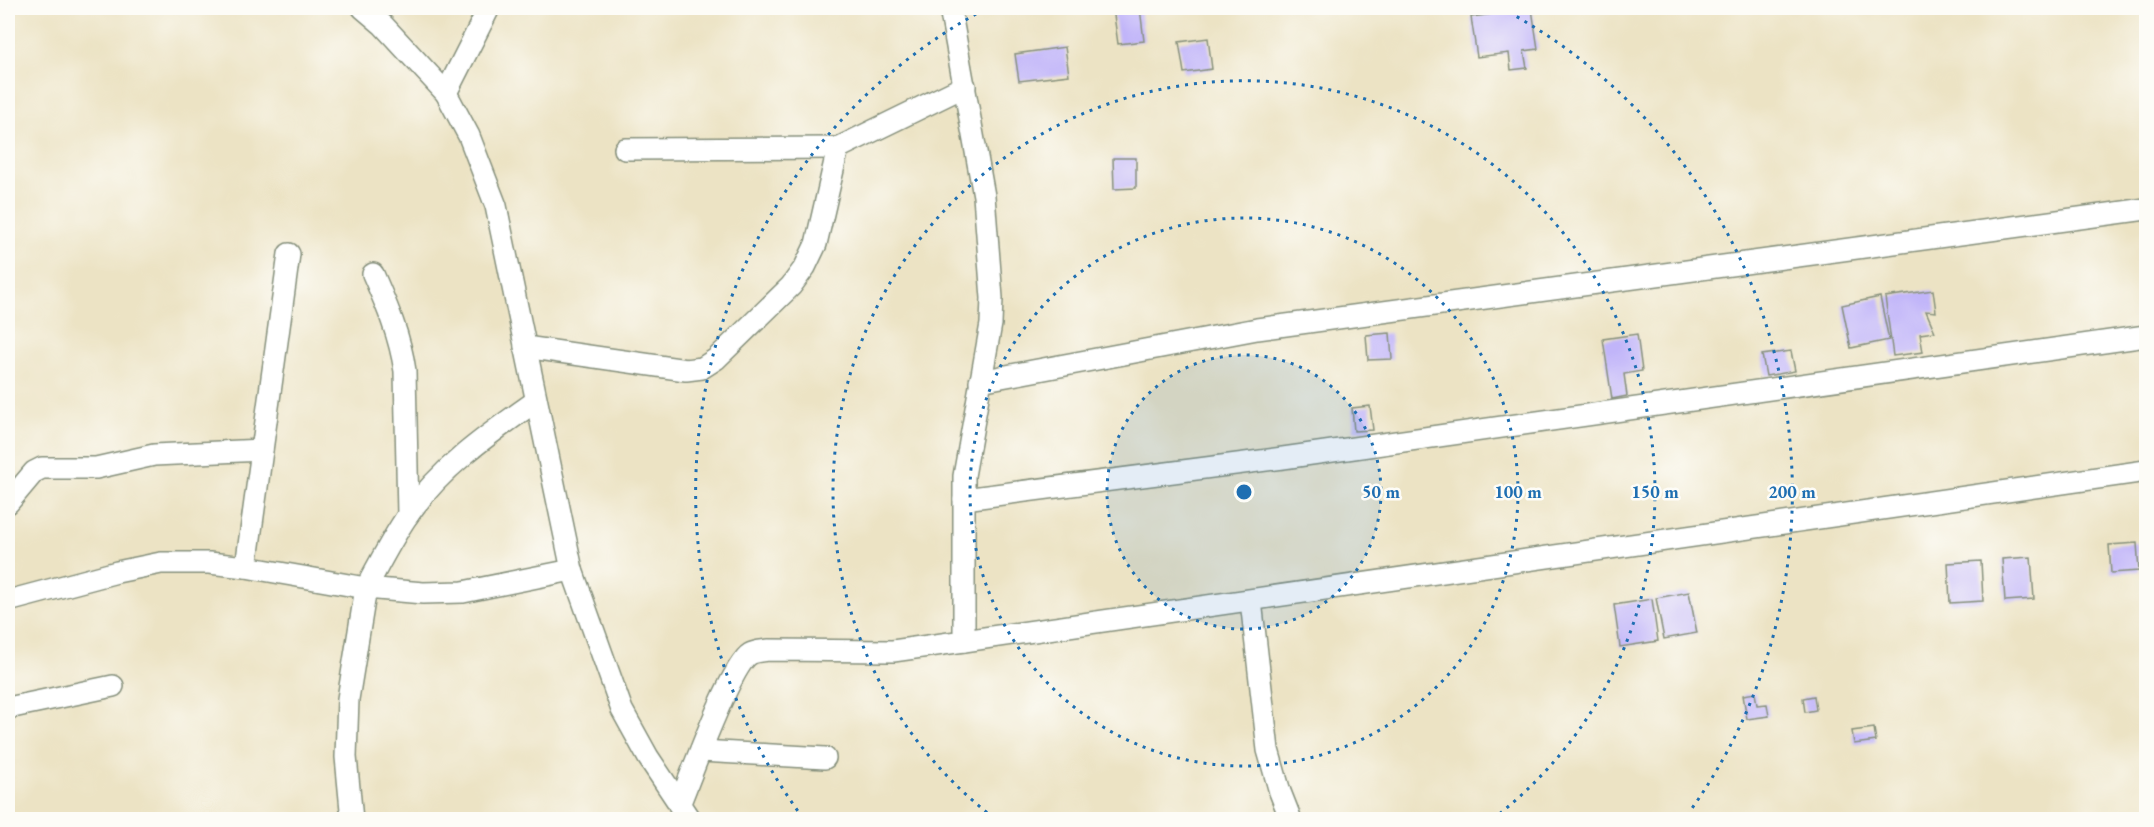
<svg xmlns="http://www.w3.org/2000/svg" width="2154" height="827" viewBox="0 0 2154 827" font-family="'EB Garamond',serif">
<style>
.building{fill:#c1b5f9}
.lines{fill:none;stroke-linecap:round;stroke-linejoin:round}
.minor-casing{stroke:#86907c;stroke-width:24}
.minor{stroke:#fff;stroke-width:21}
.ring{fill:none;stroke:#1f6fb2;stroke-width:3;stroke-dasharray:3 6}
.centre{fill:#1f6fb2;stroke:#fdfcf7;stroke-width:3}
.ring-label{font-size:18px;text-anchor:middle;font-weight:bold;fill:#1f6fb2;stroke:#fdfcf7;stroke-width:5;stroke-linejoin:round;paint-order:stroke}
</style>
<rect width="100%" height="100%" fill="#fdfcf7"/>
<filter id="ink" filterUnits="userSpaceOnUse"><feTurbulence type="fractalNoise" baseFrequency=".0167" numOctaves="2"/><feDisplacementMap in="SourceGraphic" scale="12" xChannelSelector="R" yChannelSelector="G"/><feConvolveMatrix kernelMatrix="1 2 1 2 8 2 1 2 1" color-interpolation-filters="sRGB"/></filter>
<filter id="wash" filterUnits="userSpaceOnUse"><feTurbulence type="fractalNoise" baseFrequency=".008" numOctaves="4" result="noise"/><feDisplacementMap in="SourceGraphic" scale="24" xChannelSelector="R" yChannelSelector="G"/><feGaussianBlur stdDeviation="1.35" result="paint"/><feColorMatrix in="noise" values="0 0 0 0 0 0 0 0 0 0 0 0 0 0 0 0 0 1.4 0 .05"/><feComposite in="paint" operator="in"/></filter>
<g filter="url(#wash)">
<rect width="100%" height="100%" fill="#ece3c4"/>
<g id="blocks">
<g class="building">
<polygon points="1113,8 1140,8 1144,41 1118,44"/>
<polygon points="1532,9 1538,49 1524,51 1527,68 1511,70 1509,53 1477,57 1471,17"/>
<polygon points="1208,38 1212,69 1184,73 1179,42"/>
<polygon points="1065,47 1069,75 1019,81 1015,54"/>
<polygon points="1113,158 1136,158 1136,188 1114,189"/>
<polygon points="1933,290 1936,312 1926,311 1935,332 1920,334 1923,352 1893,356 1885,297"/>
<polygon points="1880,297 1889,340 1851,348 1842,305"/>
<polygon points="1390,333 1392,359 1368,360 1366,335"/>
<polygon points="1637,334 1642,371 1624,374 1627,396 1612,399 1603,339"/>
<polygon points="1791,351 1795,371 1766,376 1762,355"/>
<polygon points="1370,406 1373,430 1354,431 1352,408"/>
<polygon points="2137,543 2139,571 2111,573 2109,545"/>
<polygon points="2031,557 2034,599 2005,601 2002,559"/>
<polygon points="1981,561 1983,601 1950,603 1948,563"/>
<polygon points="1689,592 1697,633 1664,639 1656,598"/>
<polygon points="1652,599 1658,641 1620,647 1614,605"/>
<polygon points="1755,693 1757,705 1767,704 1769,716 1747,719 1743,695"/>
<polygon points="1814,696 1816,710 1805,712 1803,698"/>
<polygon points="1874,728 1876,741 1854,744 1852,731"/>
</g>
</g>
</g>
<g filter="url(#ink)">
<use href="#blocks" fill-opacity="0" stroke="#86907c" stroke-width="1.5"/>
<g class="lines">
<defs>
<g id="minor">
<polyline points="363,8 383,25 446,93 469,136 496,206 572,570 622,710 648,757 690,820"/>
<polyline points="446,93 489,8"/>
<polyline points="625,149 838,148"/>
<path d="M373 274C387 306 400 336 405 371L408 515"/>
<polyline points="525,347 686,370 702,368 716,359 791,286 805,267 816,244 838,148 965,86"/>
<polyline points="980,381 1257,329 2146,209"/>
<polyline points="964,499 1283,458 2146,336"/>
<polyline points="8,503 34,472 42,468 96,468 154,455 262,450"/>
<polyline points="246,567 289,254"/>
<path d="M8 601 117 572 161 563H209L246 567 366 588C379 564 392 538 408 515 441 467 489 434 536 401"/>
<polyline points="1251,601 1268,750 1280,792 1291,820"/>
<polyline points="964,641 2146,471"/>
<polyline points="8,708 113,686"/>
<polyline points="701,751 825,758"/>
<path d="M679 805C690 779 730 666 750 654 755 651 763 651 768 650L893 651 964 641V476L991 324 992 298 984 196 950 8"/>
<polyline points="352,820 346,757 348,699 366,588 423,593 463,592 572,570"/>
</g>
</defs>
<use href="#minor" class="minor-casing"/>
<use href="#minor" class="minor"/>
</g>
</g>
<circle cx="1244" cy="492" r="137" fill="#1f6fb2" fill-opacity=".12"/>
<g class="ring">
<circle cx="1244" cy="492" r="137"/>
<circle cx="1244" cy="492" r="274"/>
<path d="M994 818A411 411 0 1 1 1494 818"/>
<path d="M803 818A548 548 0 0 1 987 8M1501 8A548 548 0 0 1 1685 818"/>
</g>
<circle cx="1244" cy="492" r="9" class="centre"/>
<g class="ring-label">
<text x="1381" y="498">50 m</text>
<text x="1518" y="498">100 m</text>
<text x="1655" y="498">150 m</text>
<text x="1792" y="498">200 m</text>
</g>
<rect width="2154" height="827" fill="none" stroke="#fdfcf7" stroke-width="30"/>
</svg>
